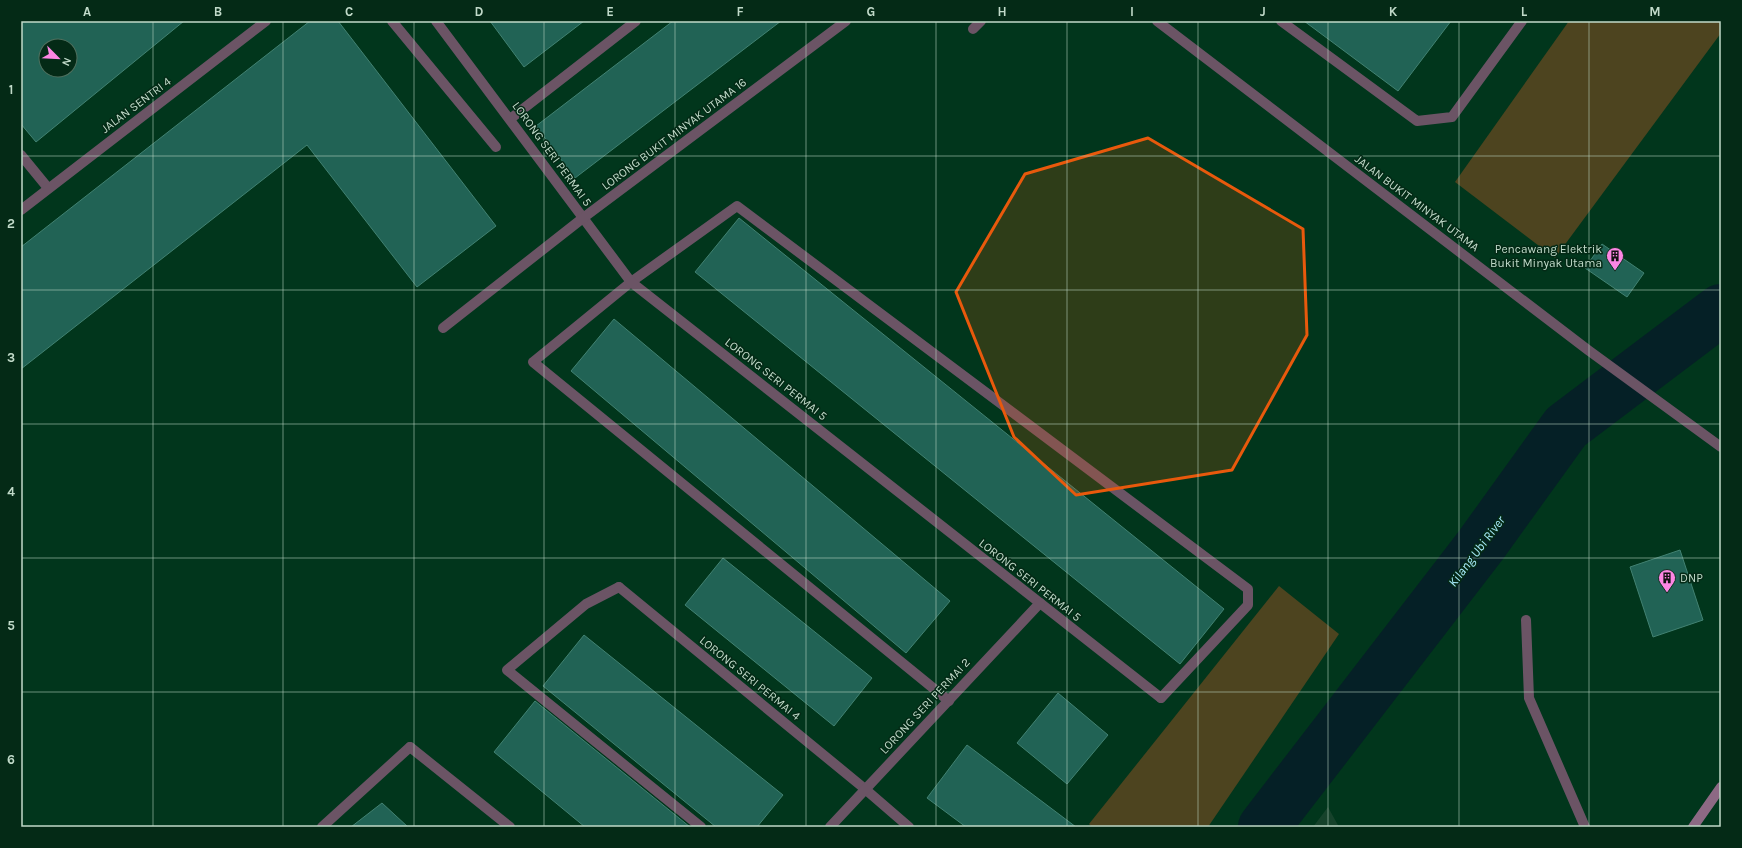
<svg xmlns="http://www.w3.org/2000/svg" width="1742" height="848" viewBox="0 0 1742 848" font-family="Karla,sans-serif">
<style>
.built{fill:#16422b}
.green{fill:#4d441f}
.lines{fill:none;stroke-linecap:round;stroke-linejoin:round}
.river{stroke:#052026;stroke-width:52}
.building{fill:#216355;stroke:#428272;fill-rule:evenodd}
.lane{stroke:#6b5465;stroke-width:10}
.street{stroke:#6b5465;stroke-width:10}
.secondary{stroke:#8d6984;stroke-width:10}
.marked{fill:#e8590c;fill-opacity:0.2;stroke:#e8590c;stroke-width:3;stroke-linejoin:round}
.grid{fill:none;stroke:#c1dac9;stroke-width:1;stroke-opacity:0.55}
.labels{text-anchor:middle;stroke-width:3;stroke-linejoin:round;paint-order:stroke}
.street-label{font-size:12px;fill:#c1dac9;stroke:#042a16}
.poi-label{font-size:12px;fill:#c1dac9;stroke:#042a16;text-anchor:end}
.water-label{font-size:13px;font-style:italic;fill:#a8eafb;stroke:#042a16}
.neatline{fill:none;stroke:#c1dac9;stroke-width:1.5}
.grid-label{font-size:13px;text-anchor:middle;font-weight:bold;fill:#c1dac9}
</style>
<rect width="100%" height="100%" fill="#01361c"/>
<polygon class="built" points="1328,807 1339,827 1313,827"/>
<g class="green">
<polygon points="1569,21 1721,21 1721,33 1555,258 1455,182"/>
<polygon points="1279,586 1339,634 1208,827 1092,827 1089,824"/>
</g>
<g class="lines">
<polyline class="river" points="1264,827 1481,545 1566,427 1721,310"/>
</g>
<g class="building">
<path d="M21 21H184L36 142 21 124ZM46 46H70V70H46Z"/>
<polygon points="310,21 338,21 496,226 417,287 307,145 21,369 21,247"/>
<polygon points="490,21 584,21 524,67"/>
<polygon points="673,21 781,21 575,178 536,126"/>
<polygon points="1304,21 1451,21 1398,91"/>
<polygon points="739,218 1224,609 1180,664 695,272"/>
<polygon points="1602,244 1644,273 1627,297 1585,268"/>
<polygon points="614,319 950,601 906,653 571,371"/>
<polygon points="1680,550 1703,620 1653,637 1630,567"/>
<polygon points="723,558 872,678 834,726 685,605"/>
<polygon points="584,635 783,795 757,827 716,827 543,686"/>
<polygon points="1058,693 1108,735 1067,784 1017,743"/>
<polygon points="535,701 690,827 585,827 494,752"/>
<polygon points="967,745 1076,827 966,827 927,798"/>
<polygon points="382,803 408,827 351,827"/>
</g>
<g class="lines">
<g class="lane">
<polyline points="973,29 981,21"/>
<polyline points="510,119 636,21"/>
<polyline points="619,587 586,604 507,670 701,827"/>
<polyline points="1526,620 1529,698 1585,827"/>
<polyline points="949,701 533,362 631,282 737,206 1248,589 1248,605 1161,698"/>
<polyline points="322,827 410,747"/>
</g>
<g class="street">
<polyline points="392,21 496,147"/>
<polyline points="436,21 631,282 1161,698"/>
<polyline points="1157,21 1588,350 1721,447"/>
<polyline points="1281,21 1417,121 1452,117 1522,21"/>
<polyline points="21,155 48,188"/>
<polyline points="21,210 266,21"/>
<polyline points="443,328 583,218 846,21"/>
<polyline points="619,587 865,789 909,827"/>
<polyline points="410,747 510,827"/>
<polyline points="830,827 1040,603"/>
</g>
<polyline class="secondary" points="1693,827 1721,787"/>
</g>
<path class="marked" d="M1148 138 1303 229 1307 335 1232 470 1076 495 1014 437 956 292 1025 174Z"/>
<path class="grid" d="M153 21V827M283 21V827M414 21V827M544 21V827M675 21V827M806 21V827M936 21V827M1067 21V827M1198 21V827M1328 21V827M1459 21V827M1589 21V827M21 156H1721M21 290H1721M21 424H1721M21 558H1721M21 692H1721"/>
<defs>
<symbol id="building-pin" viewBox="-11 -11 22 30"><path d="M0 17L-7.5 6A9.5 9.5 0 1 1 7.5 6Z" fill="#fc86e3" stroke="#042a16"/><path d="M-4-6H4V6H1V3H-1V6H-4ZM-2.5-4.3h1.7v1.8h-1.7ZM.8-4.3h1.7v1.8H.8ZM-2.5-1h1.7V.8h-1.7ZM.8-1h1.7V.8H.8Z" fill="#111"/></symbol>
</defs>
<g fill-rule="evenodd">
<use href="#building-pin" x="1605" y="246" width="20" height="27"/>
<use href="#building-pin" x="1657" y="568" width="20" height="27"/>
</g>
<g class="labels">
<g class="street-label">
<text transform="translate(136 105) rotate(-37)" y="4">JALAN SENTRI 4</text>
<text transform="translate(674 134) rotate(-37)" y="4">LORONG BUKIT MINYAK UTAMA 16</text>
<text transform="translate(552 154) rotate(54)" y="4">LORONG SERI PERMAI 5</text>
<text transform="translate(1417 203) rotate(37)" y="4">JALAN BUKIT MINYAK UTAMA</text>
<text transform="translate(776 379) rotate(38)" y="4">LORONG SERI PERMAI 5</text>
<text transform="translate(1030 580) rotate(38)" y="4">LORONG SERI PERMAI 5</text>
<text transform="translate(750 678) rotate(39)" y="4">LORONG SERI PERMAI 4</text>
<text transform="translate(925 706) rotate(-47)" y="4">LORONG SERI PERMAI 2</text>
</g>
<g class="poi-label">
<text x="1602" y="253">Pencawang Elektrik<tspan x="1602" dy="14">Bukit Minyak Utama</tspan></text>
<text x="1680" y="582" text-anchor="start">DNP</text>
</g>
<g class="water-label">
<text transform="translate(1476 551) rotate(-53)" y="5">Kilang Ubi River</text>
</g>
</g>
<rect width="1742" height="848" fill="none" stroke="#042a16" stroke-width="44"/>
<g transform="translate(58 58) rotate(114)"><circle r="19" fill="#042a16" stroke="#50705e"/>
<path d="M0-3L7 15L0 10L-7 15Z" fill="#fc86e3"/>
<text y="-6" font-size="11" font-weight="bold" text-anchor="middle" fill="#c1dac9">N</text>
</g>
<rect x="22" y="22" width="1698" height="804" class="neatline"/>
<g class="grid-label">
<text x="87" y="16">A</text>
<text x="218" y="16">B</text>
<text x="349" y="16">C</text>
<text x="479" y="16">D</text>
<text x="610" y="16">E</text>
<text x="740" y="16">F</text>
<text x="871" y="16">G</text>
<text x="1002" y="16">H</text>
<text x="1132" y="16">I</text>
<text x="1263" y="16">J</text>
<text x="1393" y="16">K</text>
<text x="1524" y="16">L</text>
<text x="1655" y="16">M</text>
<text x="11" y="94">1</text>
<text x="11" y="228">2</text>
<text x="11" y="362">3</text>
<text x="11" y="496">4</text>
<text x="11" y="630">5</text>
<text x="11" y="764">6</text>
</g>
</svg>
